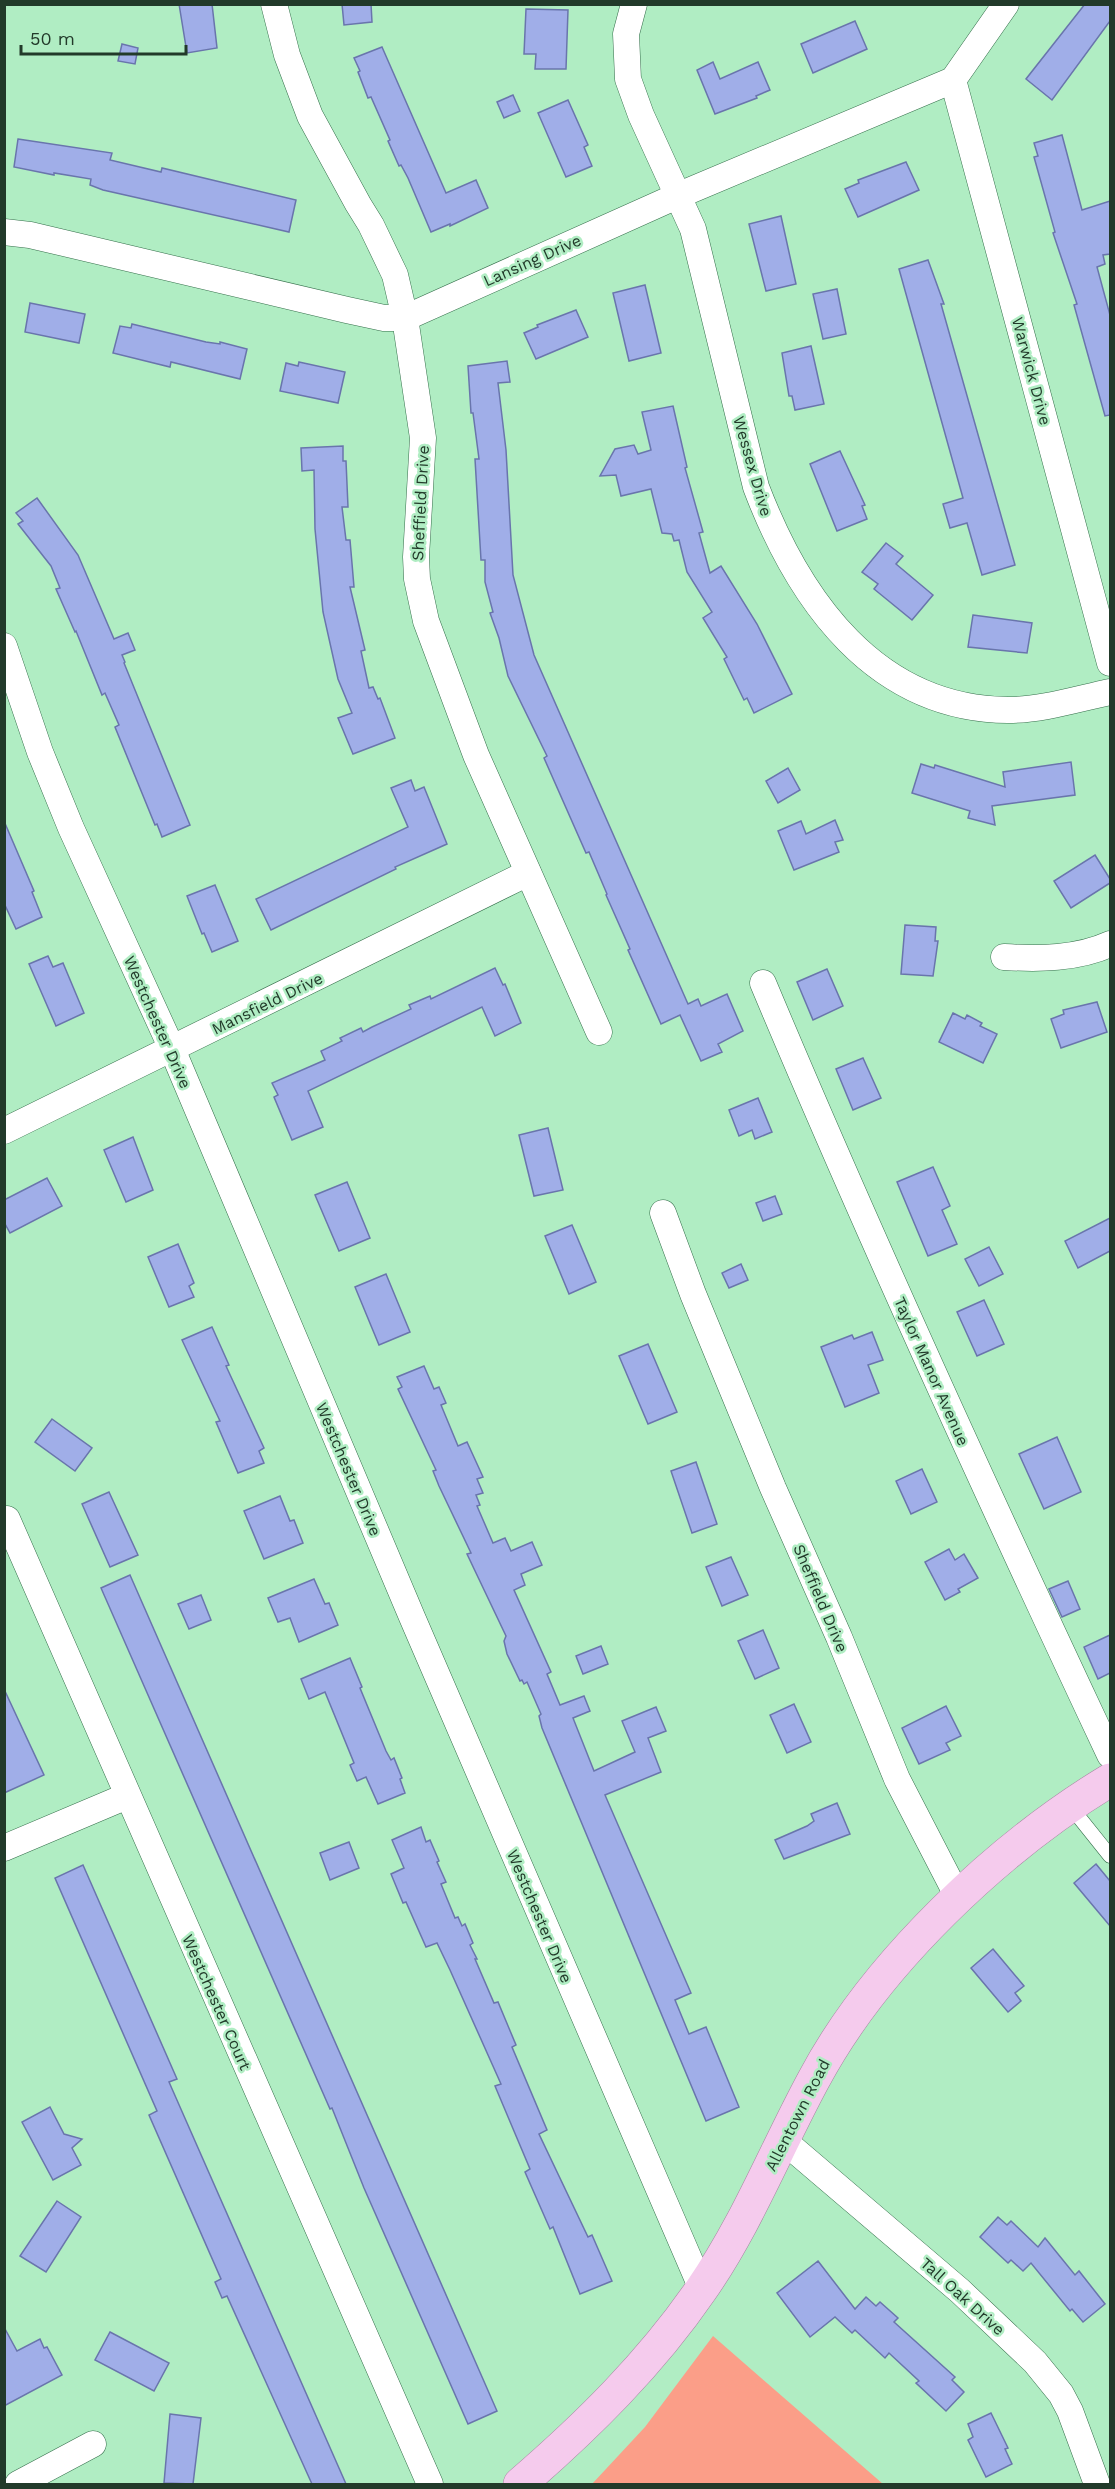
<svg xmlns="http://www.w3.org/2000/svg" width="1115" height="2489" viewBox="0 0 1115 2489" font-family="'Work Sans',sans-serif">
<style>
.green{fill:#fb9e88}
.building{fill:#a0aee8;stroke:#6975ac;stroke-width:1.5}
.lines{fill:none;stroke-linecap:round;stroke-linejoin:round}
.lane-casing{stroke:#356f4b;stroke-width:15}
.street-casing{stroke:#356f4b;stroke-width:27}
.primary-casing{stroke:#a782a1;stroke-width:34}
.lane{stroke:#fff;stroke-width:14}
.street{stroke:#fff;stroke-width:26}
.primary{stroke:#f5cbed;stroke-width:33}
.labels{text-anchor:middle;stroke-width:5;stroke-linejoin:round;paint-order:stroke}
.street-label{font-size:16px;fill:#223a2a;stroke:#b0edc3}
</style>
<rect width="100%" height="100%" fill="#b0edc3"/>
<polygon class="green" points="713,2336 883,2484 592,2484 645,2427"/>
<g class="building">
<polygon points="179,4 212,4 217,48 187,53"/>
<polygon points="342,4 371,4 372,22 344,25"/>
<polygon points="1085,4 1110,4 1110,21 1052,100 1026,79"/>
<polygon points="526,9 568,10 566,69 535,69 536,54 524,54"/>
<polygon points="855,21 867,49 813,73 801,44"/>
<polygon points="122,44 138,48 135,64 118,61"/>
<polygon points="382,47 446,193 476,180 488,208 450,226 450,224 431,232 408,178 401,165 399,166 388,141 390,140 371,97 368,98 358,72 360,71 354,58"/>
<polygon points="713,62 720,79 758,62 770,90 756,96 757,98 715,114 697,70"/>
<polygon points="513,95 520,111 504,118 497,102"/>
<polygon points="568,100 588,145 584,147 592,166 566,177 538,113"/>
<polygon points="1062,135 1082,210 1110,201 1110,254 1103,255 1105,264 1097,267 1110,315 1110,415 1105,416 1074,305 1077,304 1053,233 1055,232 1034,157 1038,156 1034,143"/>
<polygon points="18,139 112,153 110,160 161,172 162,168 296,200 289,232 103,190 90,185 91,179 54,173 54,175 14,167"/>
<polygon points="906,162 919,190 858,217 845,189 859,183 858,180"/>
<polygon points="781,216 796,284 766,291 749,224"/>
<polygon points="928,260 944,304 941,304 1015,565 982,575 967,523 950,528 943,504 963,498 899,269"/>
<polygon points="645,285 661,353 629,361 613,293"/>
<polygon points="837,289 846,334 823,339 813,294"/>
<polygon points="30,303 85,314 79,343 25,332"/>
<polygon points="576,310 588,337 536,359 524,333 538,327 537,325"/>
<polygon points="132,324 206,342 220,344 220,342 247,349 240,379 171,362 170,367 113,353 120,326 131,328"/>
<polygon points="811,346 824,404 795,410 792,396 789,396 782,353"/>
<polygon points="507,361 510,382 498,383 506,450 513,575 534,655 688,1004 698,999 701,1006 727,994 743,1031 718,1044 722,1052 701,1061 680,1015 661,1024 628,950 630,949 606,895 607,894 589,852 586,853 544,758 547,756 508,676 499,638 490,613 493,612 485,582 485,560 481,560 475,459 479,459 473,413 471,413 468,366"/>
<polygon points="299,362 345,372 338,403 280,391 286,363 298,366"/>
<polygon points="673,406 687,467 685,468 703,532 699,533 710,573 721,566 757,624 792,694 754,713 747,698 744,700 724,659 727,657 703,618 712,612 687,572 679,540 674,541 672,534 662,533 651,489 621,496 616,475 600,476 615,449 634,445 638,454 651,450 642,412"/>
<polygon points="343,446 343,461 346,461 348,507 342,507 346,540 350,540 354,587 350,587 365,650 361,651 369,688 373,687 378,699 380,698 395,738 353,754 338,718 352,713 338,679 323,612 315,529 314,470 302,471 301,448"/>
<polygon points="840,451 865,505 862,506 867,519 837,531 810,464"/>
<polygon points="37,498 78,555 114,639 128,633 135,650 122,655 125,662 124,663 190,825 162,837 157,824 155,825 115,727 119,725 105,693 102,695 76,631 75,632 56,589 60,588 51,566 18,524 23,521 16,513"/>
<polygon points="886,543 903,556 896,564 933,595 912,620 874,589 878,584 862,572"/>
<polygon points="973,615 1032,623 1027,653 968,647"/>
<polygon points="1071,762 1075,795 992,806 995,825 968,818 970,811 912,793 921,764 934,768 935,765 1005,787 1003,772"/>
<polygon points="788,768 800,790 778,803 766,781"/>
<polygon points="411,780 415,791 424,787 447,844 395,867 396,869 271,930 256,899 408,827 391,788"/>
<polygon points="835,820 843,840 835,842 839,852 794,870 778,831 801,821 806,834"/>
<polygon points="4,821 34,891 32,892 42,917 16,929 4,903"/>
<polygon points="1095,855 1110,879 1110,883 1071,908 1054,881"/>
<polygon points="215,885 238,941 212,952 204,933 202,934 187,896"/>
<polygon points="905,925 936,927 935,941 938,941 933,976 901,974"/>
<polygon points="48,956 53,967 63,963 84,1013 56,1026 29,964"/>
<polygon points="495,968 503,985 505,984 521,1023 495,1036 482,1007 308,1091 323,1127 292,1140 274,1097 278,1095 272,1083 325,1060 321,1051 342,1041 340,1038 361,1028 363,1032 372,1027 411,1009 409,1005 430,996 431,999"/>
<polygon points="827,969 843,1006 813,1020 797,982"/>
<polygon points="1097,1002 1107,1032 1061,1048 1051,1019 1064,1014 1063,1010"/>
<polygon points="953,1013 965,1019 967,1015 982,1023 980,1026 997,1034 983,1063 939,1042"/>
<polygon points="863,1058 881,1098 853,1110 836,1069"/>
<polygon points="758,1098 772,1132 755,1139 752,1130 739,1136 729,1110"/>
<polygon points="548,1128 563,1190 534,1196 519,1135"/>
<polygon points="133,1137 153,1190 126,1202 104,1150"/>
<polygon points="933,1167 950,1206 942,1210 957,1244 928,1256 897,1182"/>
<polygon points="47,1178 62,1206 10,1233 4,1222 4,1200"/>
<polygon points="347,1182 370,1238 339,1251 315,1195"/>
<polygon points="775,1196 782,1214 763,1221 756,1203"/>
<polygon points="1110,1218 1110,1251 1078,1268 1065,1241"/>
<polygon points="572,1225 596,1282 569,1294 545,1236"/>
<polygon points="178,1244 194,1283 189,1286 194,1297 169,1307 148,1257"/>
<polygon points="989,1247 1003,1274 979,1286 965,1259"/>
<polygon points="741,1264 748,1280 729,1288 722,1273"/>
<polygon points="386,1274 410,1332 379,1345 355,1287"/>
<polygon points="984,1300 1004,1344 977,1356 957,1312"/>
<polygon points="212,1327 229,1365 226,1366 264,1448 259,1451 264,1463 238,1473 216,1422 220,1421 182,1340"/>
<polygon points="872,1332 883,1360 868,1365 879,1393 845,1407 821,1347 852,1335 854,1339"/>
<polygon points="648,1344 677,1412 648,1424 619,1356"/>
<polygon points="424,1366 434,1389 439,1387 446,1403 441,1405 458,1446 467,1442 483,1477 477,1479 483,1493 476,1495 480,1505 477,1506 493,1543 505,1538 511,1551 532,1542 542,1565 521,1574 525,1585 514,1590 551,1672 547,1674 560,1705 584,1696 590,1711 573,1718 594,1771 635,1752 622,1721 656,1707 666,1731 648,1738 661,1772 605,1795 691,1993 675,2000 689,2034 706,2027 739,2107 706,2121 542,1728 539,1716 541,1714 527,1682 524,1684 522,1680 520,1681 507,1654 504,1641 506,1636 467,1554 471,1553 439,1486 433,1471 436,1470 398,1389 402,1387 397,1377"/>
<polygon points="52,1419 92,1448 75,1471 35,1442"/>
<polygon points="1057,1437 1081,1492 1044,1509 1019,1454"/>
<polygon points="696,1462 717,1524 692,1533 671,1471"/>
<polygon points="922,1469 937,1502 911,1514 896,1481"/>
<polygon points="109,1492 138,1555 110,1567 82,1504"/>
<polygon points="280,1496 290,1521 294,1520 303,1543 264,1559 244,1511"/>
<polygon points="949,1549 955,1560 964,1554 978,1578 958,1589 960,1592 945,1600 925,1562"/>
<polygon points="731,1557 748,1595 722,1606 706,1567"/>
<polygon points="130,1575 497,2411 468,2424 364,2188 332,2108 330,2109 101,1588"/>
<polygon points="314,1579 325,1604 329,1603 338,1625 299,1642 290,1618 278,1622 268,1598"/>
<polygon points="1068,1581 1080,1609 1062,1617 1049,1589"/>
<polygon points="201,1595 211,1620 189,1629 178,1604"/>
<polygon points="763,1630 779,1668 755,1679 738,1641"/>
<polygon points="1110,1635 1110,1673 1098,1679 1084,1647"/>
<polygon points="601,1646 608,1664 583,1674 576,1656"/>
<polygon points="350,1658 362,1687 360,1688 386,1751 391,1760 394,1758 402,1778 400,1779 405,1793 378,1804 366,1777 357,1781 350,1765 354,1763 325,1692 309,1699 301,1679"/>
<polygon points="4,1689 44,1775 4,1793"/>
<polygon points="794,1704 811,1742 787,1753 770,1715"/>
<polygon points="946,1706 961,1736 946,1743 950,1750 919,1764 902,1728"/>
<polygon points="837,1803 850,1834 784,1859 775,1840 807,1826 814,1821 811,1814"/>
<polygon points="421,1827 426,1842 430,1840 439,1861 437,1862 446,1882 441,1884 455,1918 458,1917 462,1926 465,1924 473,1943 470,1945 477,1959 475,1959 494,2003 498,2002 516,2045 512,2047 547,2130 539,2134 588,2237 592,2235 612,2281 580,2294 553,2227 550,2229 525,2172 530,2169 495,2086 501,2084 450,1970 437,1943 426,1947 406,1902 403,1903 391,1874 404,1868 392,1840"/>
<polygon points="349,1842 359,1868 330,1880 320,1853"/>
<polygon points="1096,1864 1110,1881 1110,1926 1074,1883"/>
<polygon points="83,1865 177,2079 169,2082 346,2484 312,2484 227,2296 222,2298 215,2282 221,2279 149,2115 157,2111 55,1878"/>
<polygon points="993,1949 1024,1986 1015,1993 1021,2001 1008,2012 971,1968"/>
<polygon points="50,2107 64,2134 82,2139 72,2148 81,2165 53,2180 22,2122"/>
<polygon points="57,2201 81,2217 46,2272 20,2256"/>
<polygon points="998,2217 1007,2225 1011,2221 1038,2247 1045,2238 1075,2275 1079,2271 1105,2304 1083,2322 1072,2309 1070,2311 1031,2263 1023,2271 1011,2260 1008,2263 980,2237"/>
<polygon points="818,2261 855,2309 866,2297 876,2306 880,2302 898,2318 894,2322 955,2377 952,2380 964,2392 946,2411 916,2383 919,2381 889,2353 885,2358 855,2330 852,2333 835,2317 810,2337 777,2293"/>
<polygon points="4,2327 17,2351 40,2339 44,2348 47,2347 62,2375 4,2406"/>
<polygon points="110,2332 169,2363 154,2391 95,2360"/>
<polygon points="991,2413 1008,2448 1005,2449 1012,2464 986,2477 968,2440 973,2437 968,2424"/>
<polygon points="170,2414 201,2418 193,2484 164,2483"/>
</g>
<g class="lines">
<defs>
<polyline id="lane" points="1070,1806 1110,1856"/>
<g id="street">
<polyline points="274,4 287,55 310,116 358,204 371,225 395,275 405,318 423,438 416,557 417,579 426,621 476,755 599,1032"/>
<path d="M634 4 626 34 628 79 641 115 693 229 756 487C799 600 875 709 1008 710 1042 710 1077 699 1110 692"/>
<polyline points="953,80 1110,663"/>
<polyline points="4,232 30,235 347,310 384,318 405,318 677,196 953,80 1006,4"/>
<polyline points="4,646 40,752 71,828 172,1049 412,1617 702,2289"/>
<path d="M1004 957C1039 959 1077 959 1110 944"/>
<path d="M763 983C872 1243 990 1500 1110 1755"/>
<polyline points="4,1131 528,873"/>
<polyline points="663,1213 693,1294 773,1488 839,1637 897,1779 958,1897"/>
<polyline points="7,1519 430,2484"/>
<polyline points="4,1848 127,1796"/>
<polyline points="784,2141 960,2291 1035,2362 1061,2394 1070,2411 1097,2484"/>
<polyline points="18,2484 93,2444"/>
</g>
<path id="primary" d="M520 2484C587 2426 651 2363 701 2290 747 2224 776 2149 814 2079 876 1963 998 1848 1110 1780"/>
</defs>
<use href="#lane" class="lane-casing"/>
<use href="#street" class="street-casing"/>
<use href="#primary" class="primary-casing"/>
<use href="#lane" class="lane"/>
<use href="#street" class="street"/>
<use href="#primary" class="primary"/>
</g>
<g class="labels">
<g class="street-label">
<text transform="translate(532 260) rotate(-24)" y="6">Lansing Drive</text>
<text transform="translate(1032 371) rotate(75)" y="6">Warwick Drive</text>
<text transform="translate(753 466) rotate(74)" y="6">Wessex Drive</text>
<text transform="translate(420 503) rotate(-87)" y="6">Sheffield Drive</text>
<text transform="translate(267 1003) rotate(-26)" y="6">Mansfield Drive</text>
<text transform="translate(158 1022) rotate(66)" y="6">Westchester Drive</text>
<text transform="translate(932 1371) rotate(66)" y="6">Taylor Manor Avenue</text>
<text transform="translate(349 1469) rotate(67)" y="6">Westchester Drive</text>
<text transform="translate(821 1598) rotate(67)" y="6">Sheffield Drive</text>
<text transform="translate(540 1916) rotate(67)" y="6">Westchester Drive</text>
<text transform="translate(217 2002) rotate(66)" y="6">Westchester Court</text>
<text transform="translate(797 2115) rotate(-63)" y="6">Allentown Road</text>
<text transform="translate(963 2296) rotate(42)" y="6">Tall Oak Drive</text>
</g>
</g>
<rect width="1115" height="2489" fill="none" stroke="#223a2a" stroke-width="12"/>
<path d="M21 45v9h165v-9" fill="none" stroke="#223a2a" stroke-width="3"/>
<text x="30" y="45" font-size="18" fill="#223a2a" stroke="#b0edc3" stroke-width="4.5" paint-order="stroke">50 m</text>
</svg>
